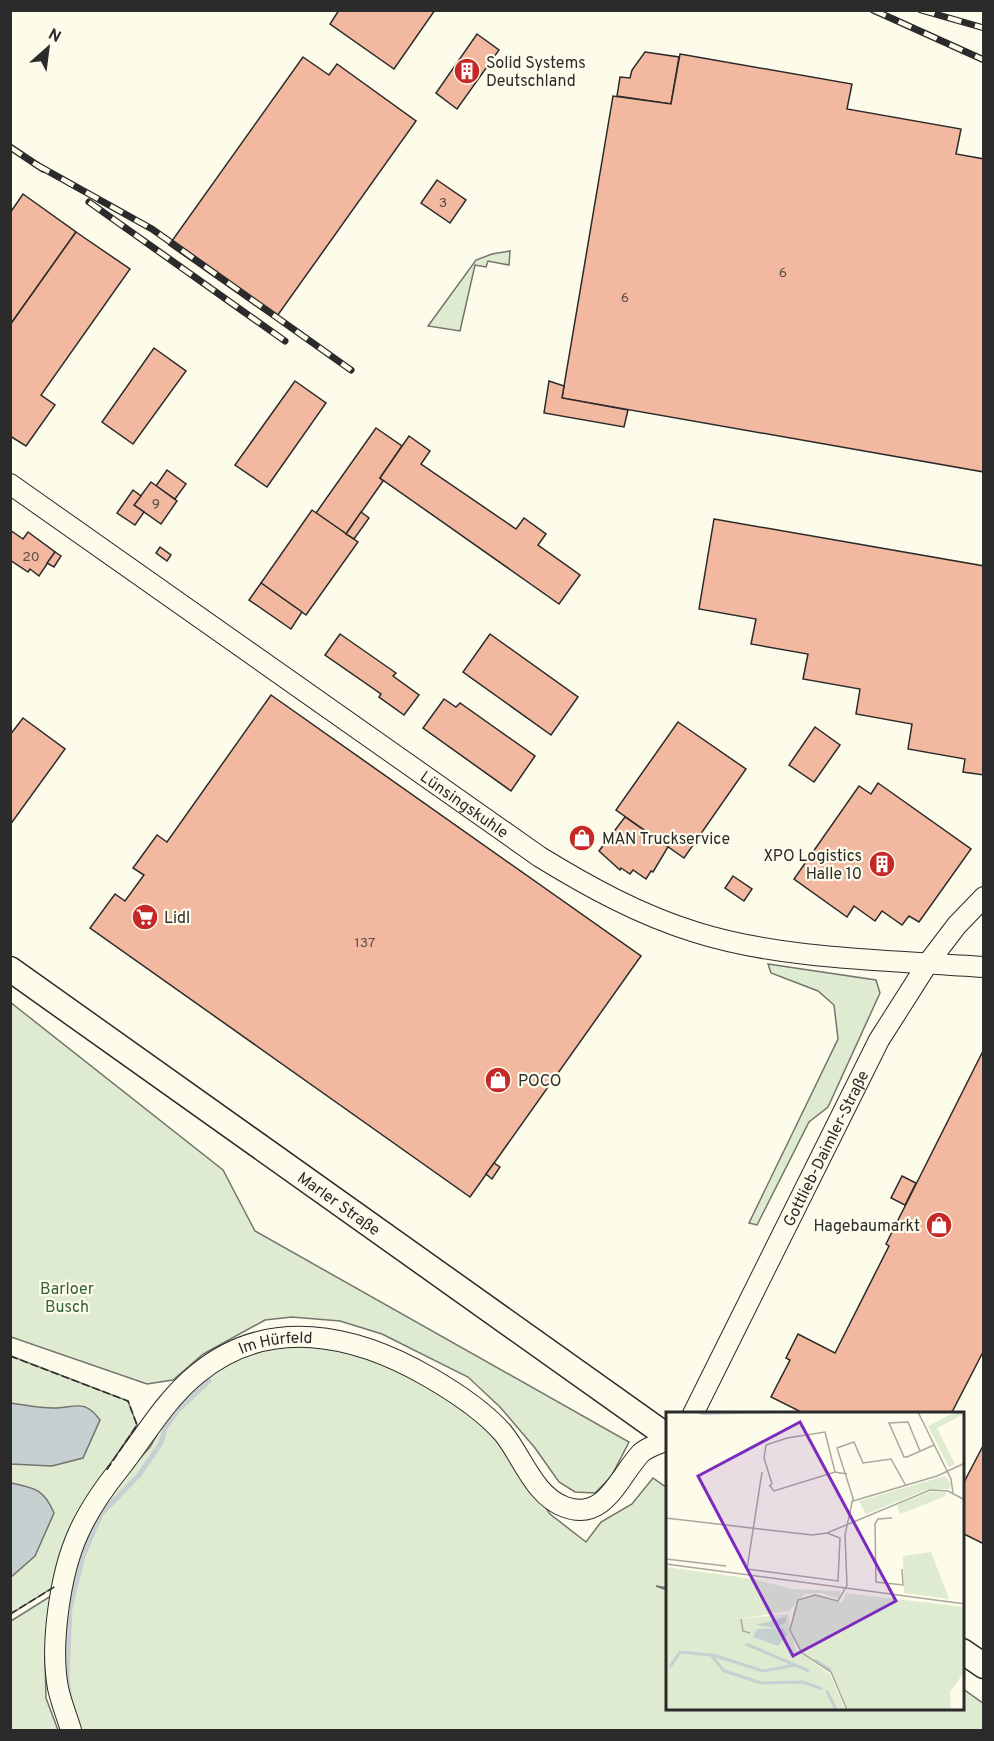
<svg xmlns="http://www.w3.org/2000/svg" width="994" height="1741" viewBox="0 0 994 1741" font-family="Overpass,sans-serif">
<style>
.green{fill:#deebd1;stroke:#74746e;stroke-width:1.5}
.water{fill:#c7d0d0;stroke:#74746e;stroke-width:1.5}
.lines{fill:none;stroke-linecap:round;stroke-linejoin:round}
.stream{stroke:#c7d0d0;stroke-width:5}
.building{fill:#f2b8a0;stroke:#2b2b2b;stroke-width:1.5}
.minor-casing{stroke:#2b2b2b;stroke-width:22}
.major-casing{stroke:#2b2b2b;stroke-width:27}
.minor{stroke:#fdfbea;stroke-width:20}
.major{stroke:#fdfbea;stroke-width:24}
.rail-casing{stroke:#2b2b2b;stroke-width:7}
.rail{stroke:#fdfbea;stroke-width:4.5;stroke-dasharray:14;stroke-linecap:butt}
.fence{stroke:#2b2b2b;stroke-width:1.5;stroke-dasharray:8 3;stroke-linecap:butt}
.labels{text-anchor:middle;stroke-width:4.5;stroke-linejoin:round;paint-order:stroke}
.number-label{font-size:14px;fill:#5d4e48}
.poi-label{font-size:16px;fill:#2b2b2b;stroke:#fdfbea;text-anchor:start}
.street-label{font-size:16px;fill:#2b2b2b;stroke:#fdfbea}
.park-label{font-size:16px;fill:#34623c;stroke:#fdfbea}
.inset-river{fill:none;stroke:#c7d0d0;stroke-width:3}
.inset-road{fill:none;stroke:#a9a89e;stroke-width:1.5}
.view{fill:#7b2cbf;fill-opacity:0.15;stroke:#7b2cbf;stroke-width:3}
.inset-edge{fill:none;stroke:#2b2b2b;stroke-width:3}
</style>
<rect width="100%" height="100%" fill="#fdfbea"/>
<g class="green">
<polygon points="510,251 509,265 488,261 486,267 475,265 460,331 428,326 476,260 492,254"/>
<polygon points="768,964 876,980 880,993 828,1107 809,1122 757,1225 749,1223 838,1039 834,1005 818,991 771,973"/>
<polygon points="10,1002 223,1170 255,1231 629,1442 611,1477 595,1493 575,1492 559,1482 535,1448 500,1407 468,1377 382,1334 340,1321 292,1317 265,1320 203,1354 173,1380 147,1384 11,1337"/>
<polygon points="305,1338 393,1363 490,1426 550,1514 586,1542 601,1522 632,1504 653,1478 667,1488 667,1588 656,1586 667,1590 667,1710 962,1710 963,1689 984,1704 983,1730 74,1730 68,1709 64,1635 76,1565 111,1490 150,1447 174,1405 217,1368 256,1345"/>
<polygon points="11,1356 128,1401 137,1425 89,1495 57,1585 11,1614"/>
<polygon points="54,1594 45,1658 46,1698 58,1730 11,1730 11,1621"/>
</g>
<g class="water">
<path d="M10 1403C25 1405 39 1408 53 1408 75 1408 84 1398 100 1420L83 1458 52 1466 11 1464Z"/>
<path d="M11 1483C35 1488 44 1489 54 1513L35 1556 11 1577Z"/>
</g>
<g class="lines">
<polyline class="stream" points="70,1699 67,1679 70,1608 83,1556 101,1514 139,1475 161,1443 165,1428 177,1411 209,1381"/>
</g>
<g class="building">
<polygon points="339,10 435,10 394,69 330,24"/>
<polygon points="477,34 499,50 457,109 436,93"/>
<polygon points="645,52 679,57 671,104 617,96 620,77 630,78 632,70"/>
<polygon points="680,54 852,84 847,109 961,129 956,154 984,159 984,472 562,398 613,96 671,104"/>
<polygon points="303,57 329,75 337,64 416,121 275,319 169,245"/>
<polygon points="437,180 466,200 450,223 421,203"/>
<polygon points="23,194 76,232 10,325 10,213"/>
<polygon points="76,232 130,269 41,395 55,405 26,446 10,436 10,325"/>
<polygon points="154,348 186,371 133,444 102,422"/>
<polygon points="295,381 326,403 267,487 235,465"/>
<polygon points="549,381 564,386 562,398 628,410 624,427 544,413"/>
<polygon points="376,428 402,446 380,478 383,481 346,534 316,513"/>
<polygon points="409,436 430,451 421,464 516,529 524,518 546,534 538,545 580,575 559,604 380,478"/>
<polygon points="167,470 186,484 175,499 156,486"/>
<polygon points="151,482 177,501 161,524 134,505"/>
<polygon points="133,490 141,496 134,505 144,512 135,525 117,513"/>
<polygon points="312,510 358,542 306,615 261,583"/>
<polygon points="361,512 369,518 354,539 346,534"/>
<polygon points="714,519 984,566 984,775 963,772 965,759 908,749 912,724 856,714 860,689 803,679 808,654 751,644 756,619 699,609"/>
<polygon points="10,530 23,539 28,532 55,552 39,576 30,569 28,572 10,560"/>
<polygon points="160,547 171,555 167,561 156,553"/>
<polygon points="55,552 61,556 54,567 47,563"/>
<polygon points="261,583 302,612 291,629 249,600"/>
<polygon points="340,634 396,673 393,676 419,695 404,715 379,697 381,694 325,655"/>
<polygon points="490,634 578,697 551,735 463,672"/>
<polygon points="271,695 641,956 470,1197 90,928 115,894 125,901 144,875 133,868 157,835 167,842"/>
<polygon points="444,699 456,707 460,703 535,756 511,791 423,728"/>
<polygon points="23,718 65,749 10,825 10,735"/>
<polygon points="678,722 746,769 684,858 616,810"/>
<polygon points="815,727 840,745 814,782 789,765"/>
<polygon points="878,783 971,849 919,922 909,916 902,925 882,911 875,921 854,906 847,917 794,879 859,786 871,794"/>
<polygon points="625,817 668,847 653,872 651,871 646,879 633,870 630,874 621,868 620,870 599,851"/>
<polygon points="733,876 752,889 744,901 725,888"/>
<polygon points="984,1049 984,1350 951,1414 805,1414 771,1397 790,1360 786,1358 798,1334 835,1353 889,1246 886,1244"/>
<polygon points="494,1163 500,1167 492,1179 486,1174"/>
<polygon points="902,1176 916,1183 905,1205 891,1198"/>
<polygon points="984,1444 984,1544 962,1533 962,1486"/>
</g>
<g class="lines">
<defs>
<g id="minor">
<path id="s1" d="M10 484 540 857C589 887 640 915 695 932 783 960 891 960 984 967"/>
<path id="s2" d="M693 1414 879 1040 928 963 957 925 984 897"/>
<path id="s3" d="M71 1730C67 1717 61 1702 58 1688 50 1645 60 1574 78 1534 88 1511 104 1488 120 1468 145 1436 165 1400 197 1374 268 1315 355 1334 429 1377 455 1392 483 1410 503 1433 522 1456 534 1496 565 1507 605 1522 619 1476 641 1453 647 1447 659 1444 667 1440"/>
</g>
<g id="major">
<path id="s4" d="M10 969 667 1436"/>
<polyline points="962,1651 984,1666"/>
</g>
</defs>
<use href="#minor" class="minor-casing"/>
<use href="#major" class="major-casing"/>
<use href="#minor" class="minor"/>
<use href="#major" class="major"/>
<defs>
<g id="rail">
<polyline points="873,10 984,60"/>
<polyline points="921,10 984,28"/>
<polyline points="10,147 43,169"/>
<polyline points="37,165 152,229 351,370"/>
<polyline points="89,202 285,341"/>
</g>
</defs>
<use href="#rail" class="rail-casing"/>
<use href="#rail" class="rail"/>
<g class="fence">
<polyline points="10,1356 128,1401 137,1425 106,1471"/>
<polyline points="10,1614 56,1586"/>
</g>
</g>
<defs>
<symbol id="building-disc" viewBox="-11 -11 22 22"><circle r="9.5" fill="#c62828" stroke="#fdfbea"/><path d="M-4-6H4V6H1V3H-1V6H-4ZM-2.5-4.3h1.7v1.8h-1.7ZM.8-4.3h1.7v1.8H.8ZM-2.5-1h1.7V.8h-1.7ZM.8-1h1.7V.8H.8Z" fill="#fff"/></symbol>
<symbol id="shop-disc" viewBox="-11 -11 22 22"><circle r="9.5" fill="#c62828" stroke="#fdfbea"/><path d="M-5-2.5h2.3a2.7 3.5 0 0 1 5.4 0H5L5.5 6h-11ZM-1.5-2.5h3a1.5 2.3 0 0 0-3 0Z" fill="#fff"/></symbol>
<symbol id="supermarket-disc" viewBox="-11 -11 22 22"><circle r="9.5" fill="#c62828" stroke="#fdfbea"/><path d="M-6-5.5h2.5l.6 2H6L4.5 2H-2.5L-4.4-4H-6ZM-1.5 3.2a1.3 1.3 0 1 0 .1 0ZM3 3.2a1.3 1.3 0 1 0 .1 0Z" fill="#fff"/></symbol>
</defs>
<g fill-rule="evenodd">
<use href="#building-disc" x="452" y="56" width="30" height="30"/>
<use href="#shop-disc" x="567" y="823" width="30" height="30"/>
<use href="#building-disc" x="867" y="849" width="30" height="30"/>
<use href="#supermarket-disc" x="130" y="902" width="30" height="30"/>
<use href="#shop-disc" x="483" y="1065" width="30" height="30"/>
<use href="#shop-disc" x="924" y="1210" width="30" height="30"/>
</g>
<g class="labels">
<g class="number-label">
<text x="443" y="207">3</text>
<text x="783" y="277">6</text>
<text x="625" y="302">6</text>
<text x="156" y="508">9</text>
<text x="31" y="561">20</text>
<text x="365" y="947">137</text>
</g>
<g class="poi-label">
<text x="486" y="68">Solid Systems<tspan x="486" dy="18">Deutschland</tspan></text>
<text x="602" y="844">MAN Truckservice</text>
<text x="862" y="861" text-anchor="end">XPO Logistics<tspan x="862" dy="18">Halle 10</tspan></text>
<text x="164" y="923">Lidl</text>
<text x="518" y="1086">POCO</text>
<text x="920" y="1231" text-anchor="end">Hagebaumarkt</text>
</g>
<g class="street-label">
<text dy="6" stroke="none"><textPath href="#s1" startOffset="556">Lünsingskuhle</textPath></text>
<text dy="6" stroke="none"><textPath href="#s2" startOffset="297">Gottlieb-Daimler-Straße</textPath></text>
<text dy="6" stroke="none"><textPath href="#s4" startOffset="404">Marler Straße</textPath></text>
<text dy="6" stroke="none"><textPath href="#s3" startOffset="488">Im Hürfeld</textPath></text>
</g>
<g class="park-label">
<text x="67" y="1294">Barloer<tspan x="67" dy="18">Busch</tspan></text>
</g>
</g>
<g transform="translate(666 1412)">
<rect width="298" height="298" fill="#fdfbea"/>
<path d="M290 0 298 2 271 16 289 52 283 55 262 14ZM279 64 285 72 283 77 260 78 200 102 193 89ZM264 80H280V84L234 102 231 93ZM265 140 283 187 238 181 237 144ZM0 155 87 167 125 177 175 179 173 187 155 181 139 182 123 199 73 207 122 202 129 237 164 262 179 298H0ZM180 181 298 195V260L284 280 285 298H181L165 260 132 237 125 222 127 200 132 189 147 183 176 191Z" fill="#deebd1"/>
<path d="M26 0H149L37 3ZM120 205V210L109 216 90 213ZM117 216 121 223 112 234 87 225 91 217Z" fill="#c7d0d0"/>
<path class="inset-river" d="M80 232 143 259M47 243 97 259 130 253M149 248 165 258M4 255 14 240 45 243 58 259 95 271 137 270 156 277M161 279 170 298"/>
<path class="inset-road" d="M252 0 285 67 287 81M254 39 242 10 223 11 238 45H241L268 33M96 60 81 157 172 169 174 126 161 121M103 74 106 72 98 46 100 33 121 26 159 20 169 60M104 74 108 79 169 60 181 62M187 89 271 64 299 51M0 106 146 123 161 121 264 78 282 79 299 88M226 106 212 107 209 112 210 170 237 173 236 157M0 147 60 154M0 152 299 192M75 207 77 219 84 221M181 298 165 260 136 241 124 218 132 188 149 183 172 189 181 173 179 123 187 86 171 36 188 30 197 51 225 47 240 74"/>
<path class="view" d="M134 10 230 189 127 244 32 64Z"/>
<rect width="298" height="298" class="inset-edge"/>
</g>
<rect width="994" height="1741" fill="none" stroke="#2b2b2b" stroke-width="24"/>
<g transform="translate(48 48) rotate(28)" stroke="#fdfbea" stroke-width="4.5" paint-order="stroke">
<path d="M0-4.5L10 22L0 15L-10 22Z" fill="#2b2b2b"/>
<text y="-9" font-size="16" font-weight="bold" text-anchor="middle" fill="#2b2b2b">N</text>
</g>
</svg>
